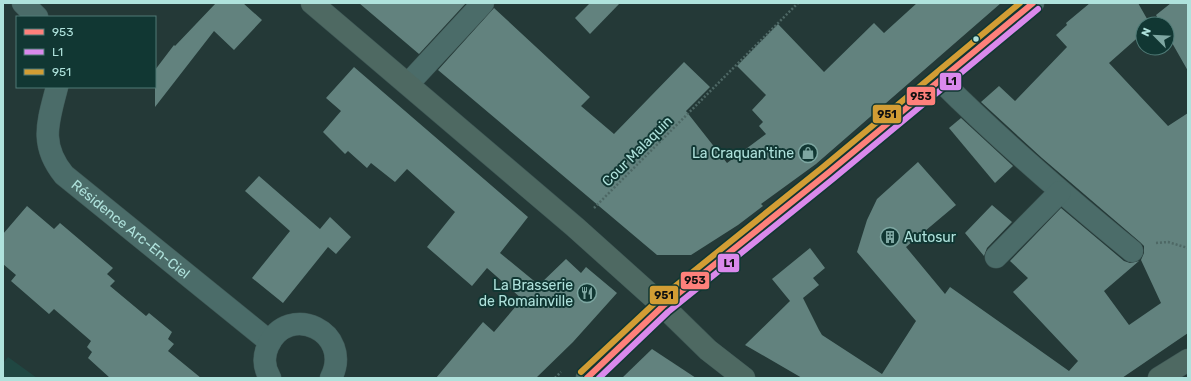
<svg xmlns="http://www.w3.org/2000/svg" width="1191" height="381" viewBox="0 0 1191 381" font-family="Rubik,sans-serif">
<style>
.built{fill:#204742}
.building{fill:#62827e}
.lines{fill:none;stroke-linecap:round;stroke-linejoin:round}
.minor-casing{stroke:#3f5856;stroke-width:23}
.major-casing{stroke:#3f5856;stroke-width:23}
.path{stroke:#4e6865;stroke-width:2.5;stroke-dasharray:2 2;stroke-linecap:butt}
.minor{stroke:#4b6c69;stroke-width:22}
.major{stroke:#4e6962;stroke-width:22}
.bus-1-casing{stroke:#113733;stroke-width:9}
.bus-2-casing{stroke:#113733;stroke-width:9}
.bus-3-casing{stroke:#113733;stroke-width:9}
.bus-1{stroke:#fe807b;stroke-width:6}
.bus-2{stroke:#da89ec;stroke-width:6}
.bus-3{stroke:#d29d34;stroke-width:6}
.bus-dot{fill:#afe2dc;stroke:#113733;stroke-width:1.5}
.labels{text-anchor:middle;stroke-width:4;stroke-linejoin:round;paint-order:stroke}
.street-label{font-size:14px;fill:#afe2dc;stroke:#113733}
.poi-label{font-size:14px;fill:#afe2dc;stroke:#113733;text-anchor:end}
.line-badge{stroke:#113733;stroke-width:1.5}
.pale-badge-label{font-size:11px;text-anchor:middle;font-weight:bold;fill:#111}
</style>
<rect width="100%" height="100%" fill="#243937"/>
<polygon class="built" points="8,357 37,378 3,378 3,363"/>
<g class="building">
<polygon points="216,3 243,3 262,20 234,50 214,31 155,107 155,70 174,45 175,46"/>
<polygon points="359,3 466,3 419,54"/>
<polygon points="590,3 620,3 590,34 575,18"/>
<polygon points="917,3 1001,3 816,164 761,204 763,206 738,225 691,255 657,255 438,70 494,8 590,97 581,106 614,134 684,62 710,87 686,111 727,163 766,134 759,126 763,122 752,110 766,95 737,66 778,24 824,72 874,23 884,33"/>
<polygon points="1090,3 1138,3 1150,24 1143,24 1143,33 1109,63 1168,126 1188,113 1188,333 1122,378 802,378 745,345 790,301 772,279 810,248 825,268 813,278 819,285 803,298 819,330 822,335 882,374 916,321 857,252 867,220 877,199 918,162 956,205 906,247 945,294 950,287 1069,371 1078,361 1013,292 1028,278 1010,261 1061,208 1124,261 1130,263 1139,261 1104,291 1129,325 1161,303 1141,260 1144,253 1144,246 1140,242 1042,158 981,102 999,86 1015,101 1067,47 1056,35 1067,25 1066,23"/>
<polygon points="1171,3 1188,3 1188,71 1167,34 1167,24 1161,24 1156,15"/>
<polygon points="354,67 528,217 500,253 539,285 566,259 581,273 586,267 617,293 573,342 536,378 436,378 483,322 494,332 522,299 487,268 472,286 427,247 455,212 407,169 395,182 371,163 367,168 348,151 345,154 323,132 341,111 326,98"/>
<polygon points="961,118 1013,166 995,183 949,128"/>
<polygon points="259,176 320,229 330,217 351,237 336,254 328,247 283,303 252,278 290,231 245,191"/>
<polygon points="992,205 1012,222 987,248 984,256 965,233"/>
<polygon points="27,206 54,229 60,223 113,268 107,274 115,281 110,286 146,316 149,313 172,332 168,339 174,344 168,351 201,378 110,378 88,358 92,352 87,347 91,341 54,309 49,314 11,281 16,275 3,264 3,234"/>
<polygon points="652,349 696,378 622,378"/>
</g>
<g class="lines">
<defs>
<g id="minor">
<polyline points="23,3 37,17"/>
<path d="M940 80C1001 141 1065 196 1132 251"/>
<polyline points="408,84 483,3"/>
<path id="s1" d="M57 87C48 122 39 144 64 175L270 342"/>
<polyline points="996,257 1060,192"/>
<polyline points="663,306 828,173 1033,3"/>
<path d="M270 378C264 368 263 357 268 346 288 301 354 332 331 378"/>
</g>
<g id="major">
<polyline points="312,3 575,227 663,306 708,350 744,378"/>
<polyline points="587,378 663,306"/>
<polyline points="1159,378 1188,360"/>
</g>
</defs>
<use href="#minor" class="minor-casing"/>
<use href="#major" class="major-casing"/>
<g class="path">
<polyline points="594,208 798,3"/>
<polyline points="1156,243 1168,242 1188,248"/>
<polyline points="555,378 561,372"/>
</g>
<use href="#minor" class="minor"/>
<use href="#major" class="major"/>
<defs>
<polyline id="bus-1" points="587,378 663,306 828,173 1033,3"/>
<polyline id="bus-2" points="599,378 668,312 833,179 1038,9"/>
<polyline id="bus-3" points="581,372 658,300 823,167 1020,3"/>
</defs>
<use href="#bus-1" class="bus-1-casing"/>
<use href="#bus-2" class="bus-2-casing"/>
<use href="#bus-3" class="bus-3-casing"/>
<use href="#bus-1" class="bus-1"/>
<use href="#bus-2" class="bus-2"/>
<use href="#bus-3" class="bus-3"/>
</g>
<defs>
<symbol id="shop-ring" viewBox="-11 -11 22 22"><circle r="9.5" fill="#113733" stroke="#7ea7a2" stroke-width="1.5"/><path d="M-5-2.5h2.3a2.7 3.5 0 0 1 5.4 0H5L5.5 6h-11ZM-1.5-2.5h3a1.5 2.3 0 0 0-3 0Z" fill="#7ea7a2"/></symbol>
<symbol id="building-ring" viewBox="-11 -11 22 22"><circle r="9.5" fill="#113733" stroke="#7ea7a2" stroke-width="1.5"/><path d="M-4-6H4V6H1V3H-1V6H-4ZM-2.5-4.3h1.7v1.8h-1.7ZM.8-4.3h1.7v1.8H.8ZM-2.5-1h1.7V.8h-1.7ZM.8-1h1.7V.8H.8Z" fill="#7ea7a2"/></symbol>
<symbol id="restaurant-ring" viewBox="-11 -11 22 22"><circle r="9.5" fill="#113733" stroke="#7ea7a2" stroke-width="1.5"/><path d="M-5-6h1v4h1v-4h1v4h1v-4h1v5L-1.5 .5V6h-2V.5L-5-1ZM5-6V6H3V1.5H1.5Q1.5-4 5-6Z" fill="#7ea7a2"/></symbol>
</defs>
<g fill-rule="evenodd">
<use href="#shop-ring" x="797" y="142" width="22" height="22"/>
<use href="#building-ring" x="879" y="226" width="22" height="22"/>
<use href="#restaurant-ring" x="576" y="282" width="22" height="22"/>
</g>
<circle class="bus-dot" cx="976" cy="39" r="3.5"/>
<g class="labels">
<g class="street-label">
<text transform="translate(637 151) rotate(-45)" y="5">Cour Malaquin</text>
<text dy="5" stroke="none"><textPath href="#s1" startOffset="179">Résidence Arc-En-Ciel</textPath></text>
</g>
<g class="poi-label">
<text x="794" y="158">La Craquan'tine</text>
<text x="904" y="242" text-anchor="start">Autosur</text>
<text x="573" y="290">La Brasserie<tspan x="573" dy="16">de Romainville</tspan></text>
</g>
</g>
<g class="line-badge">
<rect x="939" y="72" width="23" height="19" rx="4" fill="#da89ec"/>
<rect x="906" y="86" width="30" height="20" rx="4" fill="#fe807b"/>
<rect x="872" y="104" width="30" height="20" rx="4" fill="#d29d34"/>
<rect x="717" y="253" width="23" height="20" rx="4" fill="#da89ec"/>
<rect x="680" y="271" width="30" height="19" rx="4" fill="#fe807b"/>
<rect x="649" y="285" width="30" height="20" rx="4" fill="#d29d34"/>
</g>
<g class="pale-badge-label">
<text x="951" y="85">L1</text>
<text x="921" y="100">953</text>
<text x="887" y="118">951</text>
<text x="729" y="267">L1</text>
<text x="695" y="284">953</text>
<text x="664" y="299">951</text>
</g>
<rect width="1191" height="381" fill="none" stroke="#afe2dc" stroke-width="8"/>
<rect x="16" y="16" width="140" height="72" fill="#113733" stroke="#507b77"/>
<rect x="24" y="29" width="20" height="6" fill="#fe807b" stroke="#507b77"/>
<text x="52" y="36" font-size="12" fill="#afe2dc">953</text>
<rect x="24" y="49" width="20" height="6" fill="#da89ec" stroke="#507b77"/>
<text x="52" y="56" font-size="12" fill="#afe2dc">L1</text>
<rect x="24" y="69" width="20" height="6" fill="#d29d34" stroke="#507b77"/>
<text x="52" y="76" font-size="12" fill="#afe2dc">951</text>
<g transform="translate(1155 36) rotate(294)"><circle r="19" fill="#113733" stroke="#507b77"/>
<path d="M0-3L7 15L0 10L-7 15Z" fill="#7ea7a2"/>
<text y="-6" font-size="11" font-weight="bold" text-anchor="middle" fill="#afe2dc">N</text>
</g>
</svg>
